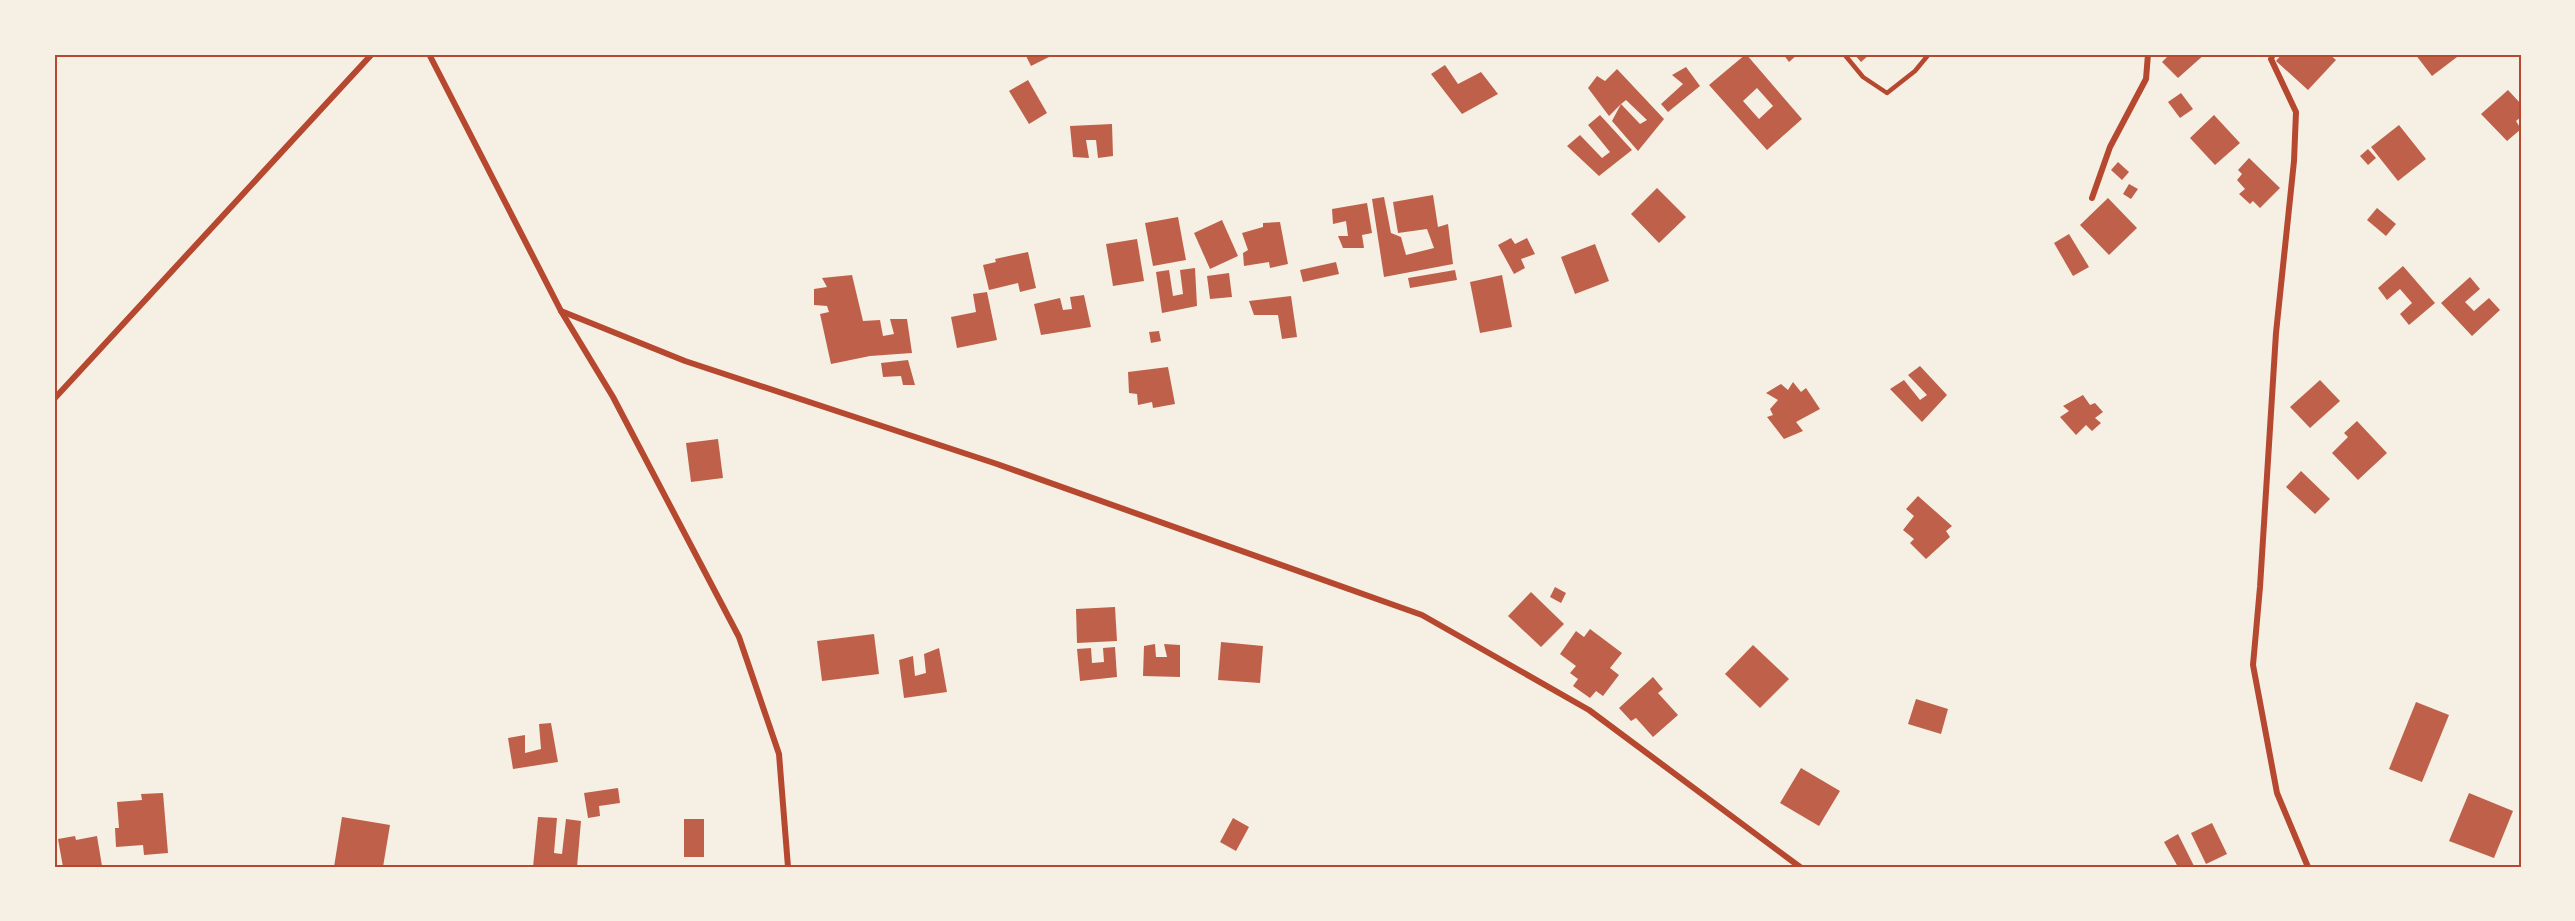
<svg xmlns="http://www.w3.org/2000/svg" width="2575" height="921" viewBox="0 0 2575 921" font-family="Manrope,sans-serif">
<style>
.building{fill:#bf614a;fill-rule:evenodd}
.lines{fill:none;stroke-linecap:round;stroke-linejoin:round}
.service{stroke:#b5482f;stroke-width:4.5}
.minor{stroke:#b5482f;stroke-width:6}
.neatline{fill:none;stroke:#b5482f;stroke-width:2}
</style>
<rect width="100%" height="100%" fill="#f6efe4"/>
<g class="building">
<polygon points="1025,54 1055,54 1031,66"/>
<path d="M1746 54 1802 119 1767 150 1709 85ZM1757 88 1773 106 1759 119 1743 101Z"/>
<polygon points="1783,54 1798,54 1789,62"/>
<polygon points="1854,54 1870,54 1861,62"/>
<polygon points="2170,54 2205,54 2178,78 2162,62"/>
<polygon points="2282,54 2329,54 2336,60 2308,90 2276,61"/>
<polygon points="2415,54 2461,54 2432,76"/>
<polygon points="1445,65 1458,84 1481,72 1498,94 1462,114 1431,74"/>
<polygon points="1686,67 1700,86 1668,112 1661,104 1683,84 1672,75"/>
<path d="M1617 69 1664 119 1638 151 1612 121 1621 104 1609 116 1588 88 1597 76 1605 81ZM1626 100 1647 120 1640 124 1621 104Z"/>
<polygon points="1028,80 1047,113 1029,124 1009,91"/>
<polygon points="2508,90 2521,104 2521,117 2516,121 2521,129 2507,141 2481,114"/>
<polygon points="2181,93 2193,109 2180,118 2168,102"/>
<polygon points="1600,115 1632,150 1599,176 1567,146 1580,135 1602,158 1610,152 1588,125"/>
<polygon points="2214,115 2240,143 2215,165 2190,138"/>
<polygon points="1112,124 1113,156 1098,158 1096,140 1086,140 1089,158 1073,157 1070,126"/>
<polygon points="2399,125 2426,159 2398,181 2371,147"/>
<polygon points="2368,149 2376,158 2368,165 2360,156"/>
<polygon points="2249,158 2280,188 2260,208 2253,201 2250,204 2239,194 2245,189 2237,180 2242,174 2238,170"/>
<polygon points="2118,162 2129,172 2122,180 2111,170"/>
<polygon points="2129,184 2138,189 2131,199 2123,194"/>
<polygon points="1657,188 1686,217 1659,243 1631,214"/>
<polygon points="1433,195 1438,227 1448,224 1453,264 1384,277 1372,199 1384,197 1391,233 1401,237 1406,255 1434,248 1427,229 1398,233 1393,202"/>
<polygon points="2108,198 2137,228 2109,255 2080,225"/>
<polygon points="1367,203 1372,233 1362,235 1364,248 1343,248 1338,236 1348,236 1346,221 1333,224 1332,209"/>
<polygon points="2377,208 2396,224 2386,236 2367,220"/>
<polygon points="1178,217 1186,260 1153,266 1145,223"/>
<polygon points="1222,220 1238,256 1210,269 1194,233"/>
<polygon points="1280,222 1288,264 1270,268 1269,262 1244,266 1243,253 1248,250 1242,233 1263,227 1263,223"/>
<polygon points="2069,234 2089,267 2073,276 2054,243"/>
<polygon points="1511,238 1515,244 1527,238 1535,254 1521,259 1525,268 1514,274 1498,245"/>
<polygon points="1137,239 1144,281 1113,286 1106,244"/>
<polygon points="1595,244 1609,281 1575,294 1561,257"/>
<polygon points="1028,252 1036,288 1020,292 1018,283 989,290 983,265 996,262 995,259"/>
<polygon points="1336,262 1339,274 1303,282 1300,270"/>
<polygon points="2403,266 2435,303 2409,325 2400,314 2412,303 2400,289 2387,300 2378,288"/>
<polygon points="1195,268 1197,306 1162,313 1156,272 1169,270 1173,296 1183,294 1180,270"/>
<polygon points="1455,270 1457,280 1410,288 1408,278"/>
<polygon points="1229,273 1232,297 1210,299 1207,276"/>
<polygon points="852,275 863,321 880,320 883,336 894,334 890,319 907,319 912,353 870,356 831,364 820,314 829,312 827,306 814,305 814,289 827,287 822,278"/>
<polygon points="1502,275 1512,327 1480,333 1470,282"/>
<polygon points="2470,277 2480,289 2465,302 2474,311 2489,298 2500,310 2472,336 2441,303"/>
<polygon points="987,292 997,340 957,348 951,317 976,312 973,294"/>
<polygon points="1084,295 1091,327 1041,335 1034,304 1060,298 1063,310 1072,309 1070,297"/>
<polygon points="1291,296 1297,337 1282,339 1278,315 1254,315 1249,301"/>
<polygon points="1159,331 1161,341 1151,343 1149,332"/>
<polygon points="908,360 915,385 903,385 901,376 883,377 881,363"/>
<polygon points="1920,366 1947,395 1922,422 1890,389 1904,380 1920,400 1927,395 1908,375"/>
<polygon points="1168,367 1175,404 1153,408 1152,402 1138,405 1137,394 1129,393 1128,372"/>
<polygon points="2320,380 2340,401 2310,428 2290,407"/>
<polygon points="1793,382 1801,392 1806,388 1820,409 1796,422 1803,431 1784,439 1767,417 1773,415 1770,409 1778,400 1766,393 1781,384 1788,390"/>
<polygon points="2083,395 2090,405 2095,403 2103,412 2095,418 2101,423 2092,431 2086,425 2076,435 2060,417 2069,411 2063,406"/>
<polygon points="2357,421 2387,453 2358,480 2332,453 2348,437 2344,433"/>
<polygon points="718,439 723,478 691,482 686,443"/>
<polygon points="2301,471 2330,499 2315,514 2286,487"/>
<polygon points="1918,496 1952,526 1946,531 1950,537 1926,559 1910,543 1914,539 1903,530 1914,516 1906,509"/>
<polygon points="1555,587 1566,593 1561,603 1550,597"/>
<polygon points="1531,592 1564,624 1541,647 1508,616"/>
<polygon points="1115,607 1117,641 1077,643 1076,609"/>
<polygon points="1590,629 1622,653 1610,668 1619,675 1603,696 1596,691 1590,698 1573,686 1578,679 1570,673 1576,666 1560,654 1576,631 1584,637"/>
<polygon points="874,634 879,674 822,681 817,641"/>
<polygon points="1221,642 1263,646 1260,683 1218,680"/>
<polygon points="1155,644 1156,657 1167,657 1164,644 1180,645 1180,677 1143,676 1144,646"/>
<polygon points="1753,645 1789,679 1760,708 1725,674"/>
<polygon points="1115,647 1117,677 1080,681 1077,649 1091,648 1092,663 1104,662 1103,648"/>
<polygon points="939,648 947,692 904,698 899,660 913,656 915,676 926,673 924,654"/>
<polygon points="1653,677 1663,689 1658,693 1678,715 1653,737 1636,718 1631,721 1619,708"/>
<polygon points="1916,699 1948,709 1941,734 1908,724"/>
<polygon points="2416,702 2449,715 2422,782 2389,769"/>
<polygon points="551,723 558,762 513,769 508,738 525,735 525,753 541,749 539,724"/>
<polygon points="1801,768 1840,791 1819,826 1780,803"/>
<polygon points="618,788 620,803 599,806 600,816 588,818 584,793"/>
<polygon points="163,793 168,853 144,855 143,845 116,847 115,828 119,828 117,802 142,800 141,794"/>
<polygon points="2469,793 2513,811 2494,858 2449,841"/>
<polygon points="342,817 390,825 383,867 334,867"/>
<polygon points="538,817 557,818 554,853 562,854 566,819 581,821 577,867 533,867"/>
<polygon points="1233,818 1249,827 1236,851 1220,842"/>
<rect x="684" y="819" width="20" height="38"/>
<polygon points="2212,823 2227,854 2206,864 2191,833"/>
<polygon points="2178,834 2194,866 2192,867 2178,867 2164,842"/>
<polygon points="75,836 76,840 97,836 102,866 63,867 58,839"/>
</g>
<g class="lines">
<polyline class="service" points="1844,54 1863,77 1887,93 1915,71 1929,54"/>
<g class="minor">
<polyline points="429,54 561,311 613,397 739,637 779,754 788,867"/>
<polyline points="2273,54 2271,59 2296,112 2294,161 2276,333 2260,587 2253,665 2277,793 2308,867"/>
<polyline points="2092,198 2110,147 2146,79 2148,54"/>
<polyline points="561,311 685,361 997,464 1422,615 1589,710 1800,867"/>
<polyline points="54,399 372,54"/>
</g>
</g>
<rect width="2575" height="921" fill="none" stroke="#f6efe4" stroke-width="111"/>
<rect x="56" y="56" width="2464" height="810" class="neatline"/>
</svg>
